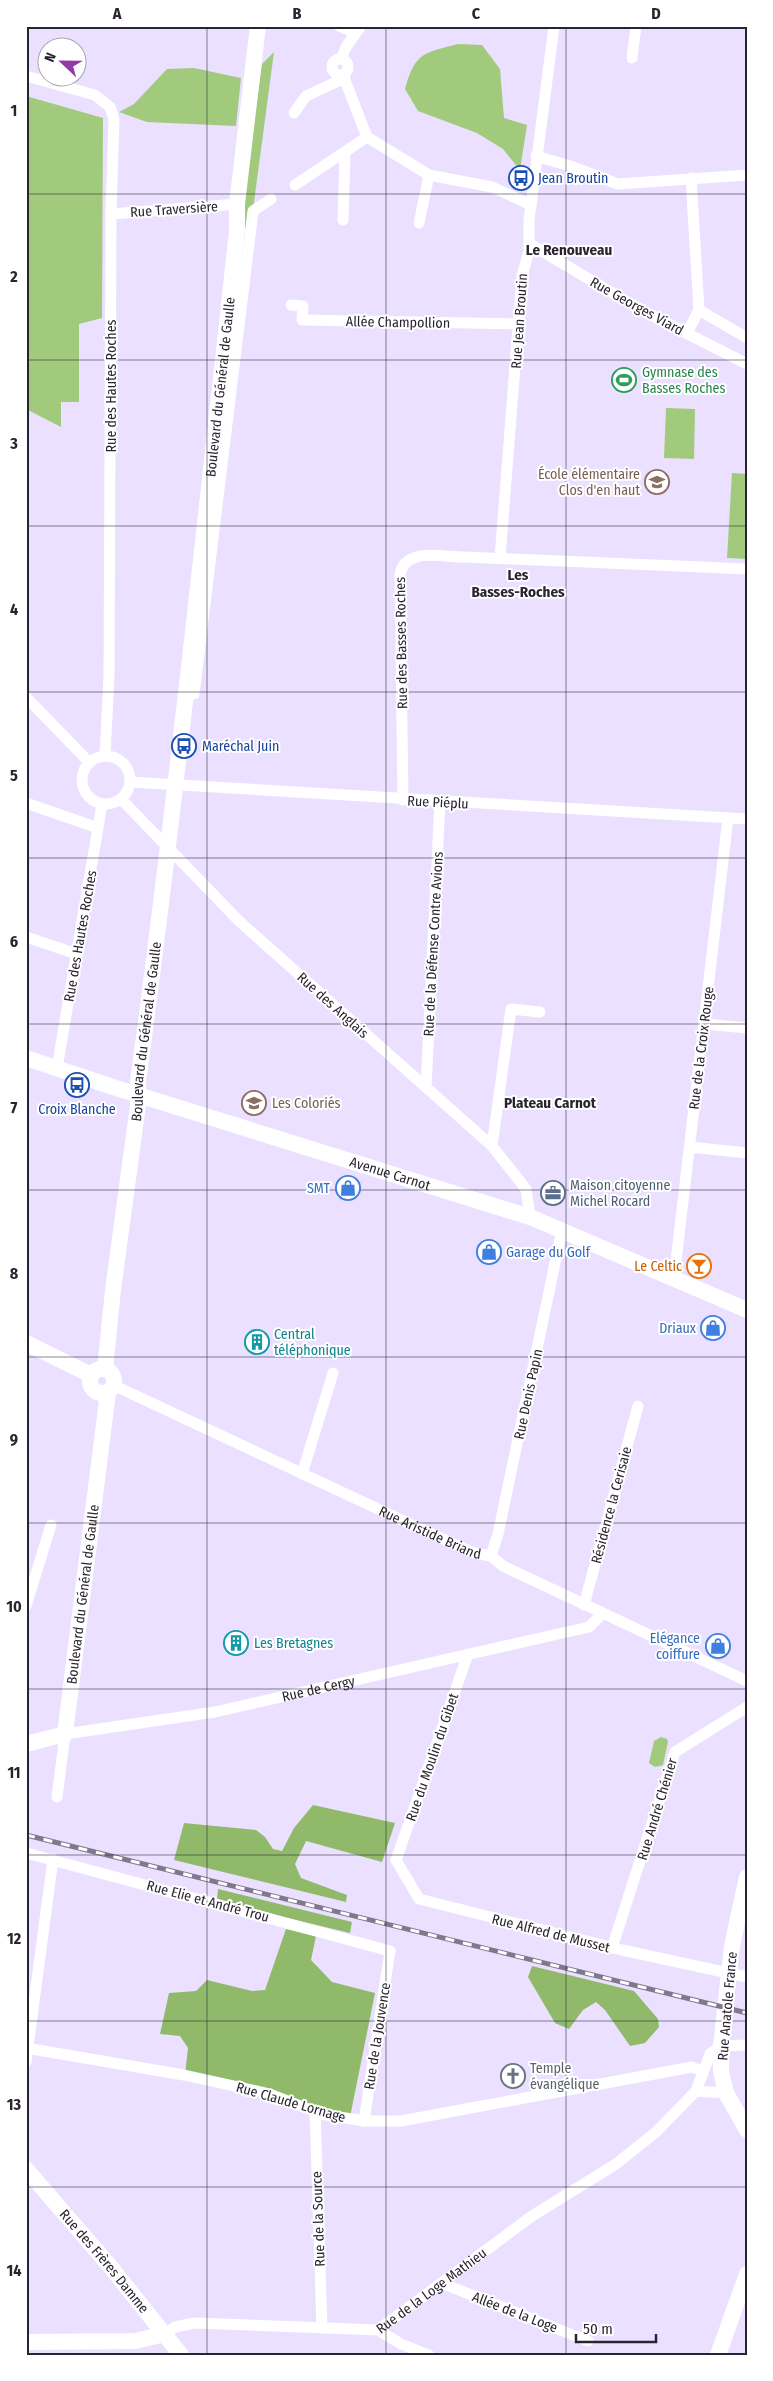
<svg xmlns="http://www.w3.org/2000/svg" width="773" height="2381" viewBox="0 0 773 2381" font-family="'Fira Sans Condensed',sans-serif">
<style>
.green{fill:#a1ca7c}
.forest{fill:#90ba6a}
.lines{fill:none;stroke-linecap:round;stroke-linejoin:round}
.street{stroke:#fff;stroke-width:11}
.secondary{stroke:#fff;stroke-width:16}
.rail-casing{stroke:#80788d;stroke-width:5}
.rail{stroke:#fff;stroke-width:3;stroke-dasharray:9;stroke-linecap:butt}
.grid{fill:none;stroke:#292430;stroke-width:1;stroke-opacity:0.55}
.labels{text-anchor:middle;stroke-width:4;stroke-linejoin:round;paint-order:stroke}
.transit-label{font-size:14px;fill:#164399;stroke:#fff;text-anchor:start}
.street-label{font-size:14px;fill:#292430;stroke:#fff}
.leisure-label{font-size:14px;fill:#27864d;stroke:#fff;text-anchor:start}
.education-label{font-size:14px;fill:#785e54;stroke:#fff;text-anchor:end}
.service-label{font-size:14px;fill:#4e5e75;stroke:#fff;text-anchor:start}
.shop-label{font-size:14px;fill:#366cbe;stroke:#fff;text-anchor:end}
.food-label{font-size:14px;fill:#c56008;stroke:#fff;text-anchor:end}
.culture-label{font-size:14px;fill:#0d838f;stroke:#fff;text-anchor:start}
.worship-label{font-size:14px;fill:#5b616d;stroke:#fff;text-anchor:start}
.neighbourhood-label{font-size:15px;font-weight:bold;fill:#292430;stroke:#fff}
.neatline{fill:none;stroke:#292430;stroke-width:2}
.grid-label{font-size:16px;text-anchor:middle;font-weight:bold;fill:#292430}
</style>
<rect width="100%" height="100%" fill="#ebe0ff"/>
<g class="green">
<path d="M458 44 482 45 500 69 504 118 527 125 520 170 503 149 477 133 418 111 405 89C415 52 424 53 458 44Z"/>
<polygon points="274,52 224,427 244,196 262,64"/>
<polygon points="194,68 241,78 236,126 147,122 119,112 134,104 167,69"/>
<polygon points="26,96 103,118 102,318 79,324 79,402 61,402 61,427 26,409"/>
<polygon points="666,408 695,409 694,459 664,458"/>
<polygon points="732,473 747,474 747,559 727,558"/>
<polygon points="661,1737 667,1739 668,1742 663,1765 655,1767 649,1763 654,1741"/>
</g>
<g class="forest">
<polygon points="313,1805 395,1823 382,1862 306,1841 295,1864 301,1878 347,1895 346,1902 174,1860 184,1823 256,1830 265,1837 273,1849 282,1851 294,1828"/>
<polygon points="218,1889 352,1922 350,1933 217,1901"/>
<polygon points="286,1929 316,1936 311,1960 332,1982 375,1993 349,2122 185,2074 188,2048 180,2036 160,2034 169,1993 196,1991 207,1980 252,1991 265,1990"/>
<polygon points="532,1966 634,1991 658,2019 659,2027 645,2043 630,2046 605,2010 596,2002 583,2010 569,2029 555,2023 528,1977"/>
</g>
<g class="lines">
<g class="street">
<polyline points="339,26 355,33"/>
<polyline points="632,58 636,26"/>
<circle cx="340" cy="67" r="8"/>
<polyline points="341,59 346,47 361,26"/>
<polyline points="343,75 367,137 429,175 492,187 531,205"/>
<polyline points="26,76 95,95 110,107 114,119 111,214 109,676 105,756"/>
<polyline points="294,113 306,96 345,78"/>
<polyline points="536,156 570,166 618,184 747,175"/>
<polyline points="295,185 367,137"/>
<polyline points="111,214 237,204"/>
<polyline points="343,220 345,152"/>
<polyline points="419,223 429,175"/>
<polyline points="530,244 641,310 747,364"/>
<polyline points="291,305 303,306 302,320 519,324"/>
<polyline points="699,310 747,338"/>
<polyline points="687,333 699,310 691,178"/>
<polyline points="500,558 522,276 529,251 529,220 554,26"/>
<polyline points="184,694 194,694 253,211 271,199"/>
<polyline points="26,697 89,762"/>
<circle cx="106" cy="780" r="24"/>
<polyline points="130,782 747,819"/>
<polyline points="121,799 239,921 492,1146 526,1189 530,1217"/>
<path d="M403 800 400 574C406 547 442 557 464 557L747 569"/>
<polyline points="26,803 98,828"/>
<polyline points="26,937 77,954"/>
<polyline points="704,1024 747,1028"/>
<polyline points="57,1068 102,804"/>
<polyline points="426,1087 440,801"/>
<polyline points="492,1146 511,1009 540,1012"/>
<polyline points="690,1147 747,1153"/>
<polyline points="674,1278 728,818"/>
<path id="s1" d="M113 1385 410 1524 474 1553 491 1556 503 1566 747 1681"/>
<polyline points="302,1474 333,1373"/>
<polyline points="491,1556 498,1534 562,1230"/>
<polyline points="584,1605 638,1406"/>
<polyline points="26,1606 51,1525"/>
<polyline points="468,1654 396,1860 419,1899 622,1950 747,1977"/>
<path id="s2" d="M57 1797 65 1734 215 1712 589 1627 603 1613"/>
<polyline points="26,1853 390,1951 364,2121"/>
<polyline points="612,1948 675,1752 747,1707"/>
<polyline points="26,2048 184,2075 270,2094 321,2114 364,2121 401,2121 692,2067 702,2071"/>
<polyline points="26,2062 53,1859"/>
<polyline points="726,2093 696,2091 710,2054 721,2046 747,2045"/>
<polyline points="315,2110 322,2328"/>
<polyline points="441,2283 588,2341"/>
<polyline points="378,2330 401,2344 429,2355"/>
<path id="s3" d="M165 2334 175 2327 194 2323 378 2330 532 2216 616 2164 656 2132 696 2091"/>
</g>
<g class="secondary">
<path id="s4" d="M26 1058 119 1089 530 1217 747 1310"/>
<polyline points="26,1343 91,1375"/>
<circle cx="102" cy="1381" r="12"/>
<path id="s5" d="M105 1369 113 1290 138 1105V1082C176 799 206 515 237 231V204L258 26"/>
<path id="s6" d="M26 1744 65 1734 108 1392"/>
<polyline points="747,1877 732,1946 721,2046 721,2071 726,2093 747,2130"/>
<path id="s7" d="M26 2169 109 2265 181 2355"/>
<polyline points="26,2342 135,2341 165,2334"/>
<polyline points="718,2355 747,2274"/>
</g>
<defs>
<polyline id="rail" points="26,1835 747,2013"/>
</defs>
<use href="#rail" class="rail-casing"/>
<use href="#rail" class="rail"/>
</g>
<path class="grid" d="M207 26V2355M386 26V2355M566 26V2355M26 194H747M26 360H747M26 526H747M26 692H747M26 858H747M26 1024H747M26 1190H747M26 1357H747M26 1523H747M26 1689H747M26 1855H747M26 2021H747M26 2187H747"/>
<defs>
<symbol id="bus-ring" viewBox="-11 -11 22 22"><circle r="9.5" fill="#fff" stroke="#1a4fb4" stroke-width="1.5"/><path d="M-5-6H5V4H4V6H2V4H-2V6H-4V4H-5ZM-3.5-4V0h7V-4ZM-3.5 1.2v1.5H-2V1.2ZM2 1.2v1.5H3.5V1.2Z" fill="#1a4fb4"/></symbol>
<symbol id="stadium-ring" viewBox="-11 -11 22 22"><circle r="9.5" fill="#fff" stroke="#2e9e5b" stroke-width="1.5"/><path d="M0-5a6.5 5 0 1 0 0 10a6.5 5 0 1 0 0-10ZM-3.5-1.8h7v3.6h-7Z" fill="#2e9e5b"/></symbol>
<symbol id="school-ring" viewBox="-11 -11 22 22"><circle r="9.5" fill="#fff" stroke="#8d6e63" stroke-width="1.5"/><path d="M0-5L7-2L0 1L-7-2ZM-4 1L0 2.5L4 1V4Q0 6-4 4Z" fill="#8d6e63"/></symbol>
<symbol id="shop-ring" viewBox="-11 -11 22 22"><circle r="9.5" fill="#fff" stroke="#3f7fe0" stroke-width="1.5"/><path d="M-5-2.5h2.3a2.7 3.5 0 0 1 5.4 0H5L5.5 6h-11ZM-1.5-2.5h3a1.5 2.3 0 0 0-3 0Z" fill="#3f7fe0"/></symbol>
<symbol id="office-ring" viewBox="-11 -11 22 22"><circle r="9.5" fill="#fff" stroke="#5c6f8a" stroke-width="1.5"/><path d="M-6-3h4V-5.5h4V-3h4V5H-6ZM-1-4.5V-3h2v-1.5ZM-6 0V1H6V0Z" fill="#5c6f8a"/></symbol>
<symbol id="bar-ring" viewBox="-11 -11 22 22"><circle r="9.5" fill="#fff" stroke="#e8710a" stroke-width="1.5"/><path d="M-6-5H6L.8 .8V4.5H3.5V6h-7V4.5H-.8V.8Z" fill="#e8710a"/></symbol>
<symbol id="building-ring" viewBox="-11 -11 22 22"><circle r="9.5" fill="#fff" stroke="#0f9aa8" stroke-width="1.5"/><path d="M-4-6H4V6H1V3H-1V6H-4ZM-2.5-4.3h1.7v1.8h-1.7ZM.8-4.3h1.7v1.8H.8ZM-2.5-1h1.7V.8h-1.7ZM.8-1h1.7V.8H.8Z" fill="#0f9aa8"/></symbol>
<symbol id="church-ring" viewBox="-11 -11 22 22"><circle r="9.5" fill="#fff" stroke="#6b7280" stroke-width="1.5"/><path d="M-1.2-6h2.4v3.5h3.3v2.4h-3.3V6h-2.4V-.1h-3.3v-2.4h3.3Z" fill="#6b7280"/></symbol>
</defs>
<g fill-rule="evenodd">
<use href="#bus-ring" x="507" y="164" width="28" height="28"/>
<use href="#stadium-ring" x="610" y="366" width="28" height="28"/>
<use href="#school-ring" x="643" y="468" width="28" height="28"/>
<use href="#bus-ring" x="170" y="732" width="28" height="28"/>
<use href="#bus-ring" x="63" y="1071" width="28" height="28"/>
<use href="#school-ring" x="240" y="1089" width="28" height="28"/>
<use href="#shop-ring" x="334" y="1174" width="28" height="28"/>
<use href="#office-ring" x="539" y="1179" width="28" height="28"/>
<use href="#shop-ring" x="475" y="1238" width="28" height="28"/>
<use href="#bar-ring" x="685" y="1252" width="28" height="28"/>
<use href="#shop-ring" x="699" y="1314" width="28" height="28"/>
<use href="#building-ring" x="243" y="1328" width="28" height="28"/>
<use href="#building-ring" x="222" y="1629" width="28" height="28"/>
<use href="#shop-ring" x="704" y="1632" width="28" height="28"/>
<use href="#church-ring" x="499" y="2062" width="28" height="28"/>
</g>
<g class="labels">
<g class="transit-label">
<text x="538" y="183">Jean Broutin</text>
<text x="202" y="751">Maréchal Juin</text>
<text x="77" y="1114" text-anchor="middle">Croix Blanche</text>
</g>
<g class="street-label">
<text transform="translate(174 209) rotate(-4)" y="5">Rue Traversière</text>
<text transform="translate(637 306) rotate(29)" y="5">Rue Georges Viard</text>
<text transform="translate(519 321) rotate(-86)" y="5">Rue Jean Broutin</text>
<text transform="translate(398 322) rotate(1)" y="5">Allée Champollion</text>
<text transform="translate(111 386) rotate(-90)" y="5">Rue des Hautes Roches</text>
<text dy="5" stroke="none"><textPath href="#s5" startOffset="989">Boulevard du Général de Gaulle</textPath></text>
<text transform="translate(401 643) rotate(-91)" y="5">Rue des Basses Roches</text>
<text transform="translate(438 802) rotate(3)" y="5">Rue Piéplu</text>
<text transform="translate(80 936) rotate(-80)" y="5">Rue des Hautes Roches</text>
<text transform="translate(433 944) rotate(-87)" y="5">Rue de la Défense Contre Avions</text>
<text transform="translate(333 1005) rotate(42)" y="5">Rue des Anglais</text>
<text dy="5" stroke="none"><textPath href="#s5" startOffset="340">Boulevard du Général de Gaulle</textPath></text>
<text transform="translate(701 1048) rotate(-83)" y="5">Rue de la Croix Rouge</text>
<text dy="5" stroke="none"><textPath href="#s4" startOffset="382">Avenue Carnot</textPath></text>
<text transform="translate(528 1394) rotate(-78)" y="5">Rue Denis Papin</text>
<text transform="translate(611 1505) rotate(-75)" y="5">Résidence la Cerisaie</text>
<text dy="5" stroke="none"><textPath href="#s1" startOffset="350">Rue Aristide Briand</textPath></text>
<text dy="5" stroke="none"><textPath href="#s6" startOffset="181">Boulevard du Général de Gaulle</textPath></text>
<text dy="5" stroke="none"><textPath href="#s2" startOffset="321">Rue de Cergy</textPath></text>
<text transform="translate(432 1757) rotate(-71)" y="5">Rue du Moulin du Gibet</text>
<text transform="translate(657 1809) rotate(-73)" y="5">Rue André Chénier</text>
<text transform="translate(208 1901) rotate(15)" y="5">Rue Elie et André Trou</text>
<text transform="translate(551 1933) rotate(14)" y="5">Rue Alfred de Musset</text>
<text transform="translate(727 2006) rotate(-85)" y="5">Rue Anatole France</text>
<text transform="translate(377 2036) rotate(-81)" y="5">Rue de la Jouvence</text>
<text transform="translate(291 2102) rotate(16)" y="5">Rue Claude Lornage</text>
<text transform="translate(318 2219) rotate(-92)" y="5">Rue de la Source</text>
<text dy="5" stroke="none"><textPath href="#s7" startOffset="121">Rue des Frères Damme</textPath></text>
<text dy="5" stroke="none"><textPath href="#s3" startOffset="282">Rue de la Loge Mathieu</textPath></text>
<text transform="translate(515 2312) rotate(21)" y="5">Allée de la Loge</text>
</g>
<g class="leisure-label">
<text x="642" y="377">Gymnase des<tspan x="642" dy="16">Basses Roches</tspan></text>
</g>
<g class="education-label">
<text x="640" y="479">École élémentaire<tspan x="640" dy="16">Clos d'en haut</tspan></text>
<text x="272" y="1108" text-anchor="start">Les Coloriés</text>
</g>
<g class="service-label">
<text x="570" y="1190">Maison citoyenne<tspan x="570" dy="16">Michel Rocard</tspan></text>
</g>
<g class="shop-label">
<text x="330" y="1193">SMT</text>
<text x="506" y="1257" text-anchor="start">Garage du Golf</text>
<text x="696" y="1333">Driaux</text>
<text x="700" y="1643">Elégance<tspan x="700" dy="16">coiffure</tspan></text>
</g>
<g class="food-label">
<text x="682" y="1271">Le Celtic</text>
</g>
<g class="culture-label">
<text x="274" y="1339">Central<tspan x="274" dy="16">téléphonique</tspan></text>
<text x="254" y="1648">Les Bretagnes</text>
</g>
<g class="worship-label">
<text x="530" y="2073">Temple<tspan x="530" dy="16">évangélique</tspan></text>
</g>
<g class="neighbourhood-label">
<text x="569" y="255">Le Renouveau</text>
<text x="518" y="580">Les<tspan x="518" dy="17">Basses-Roches</tspan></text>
<text x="550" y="1108">Plateau Carnot</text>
</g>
</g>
<rect width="773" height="2381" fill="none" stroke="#ffffff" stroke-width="55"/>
<g transform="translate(62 62) rotate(292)"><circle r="24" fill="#ffffff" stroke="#a9a7ac"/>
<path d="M0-4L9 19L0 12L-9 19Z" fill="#923aa7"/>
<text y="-8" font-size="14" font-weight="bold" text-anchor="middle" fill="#292430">N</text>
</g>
<path d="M576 2334v8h80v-8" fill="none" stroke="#292430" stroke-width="2.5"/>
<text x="583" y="2334" font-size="15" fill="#292430" stroke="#ffffff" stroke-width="4" paint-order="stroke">50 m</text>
<rect x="28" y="28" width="718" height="2326" class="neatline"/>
<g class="grid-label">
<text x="117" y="19">A</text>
<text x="297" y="19">B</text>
<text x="476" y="19">C</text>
<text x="656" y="19">D</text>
<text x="14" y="116">1</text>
<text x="14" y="282">2</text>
<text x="14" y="449">3</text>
<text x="14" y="615">4</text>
<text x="14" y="781">5</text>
<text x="14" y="947">6</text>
<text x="14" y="1113">7</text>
<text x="14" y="1279">8</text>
<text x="14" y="1445">9</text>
<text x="14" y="1612">10</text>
<text x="14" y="1778">11</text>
<text x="14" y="1944">12</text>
<text x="14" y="2110">13</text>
<text x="14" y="2276">14</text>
</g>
</svg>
